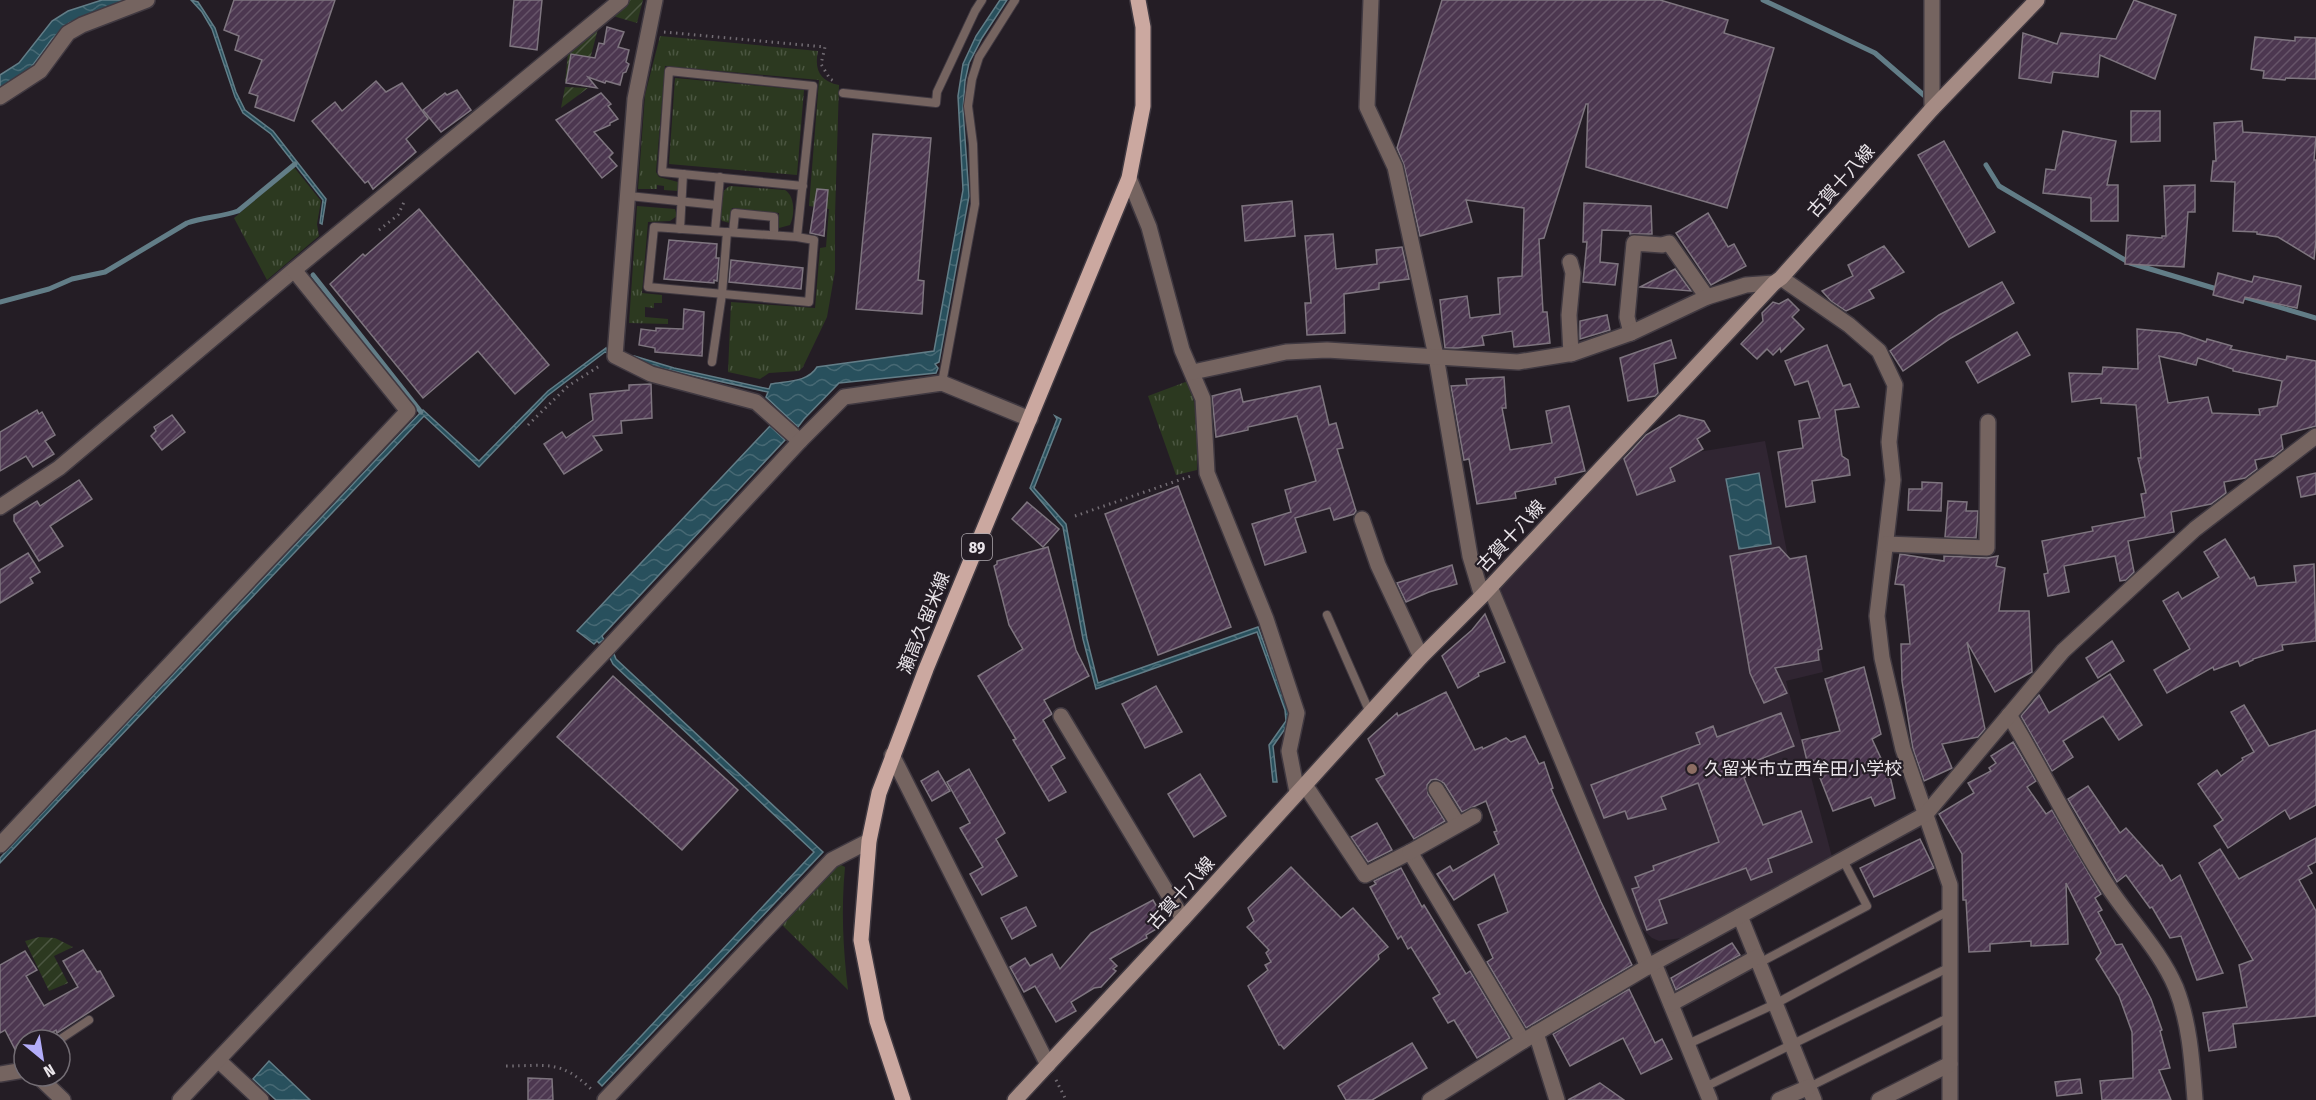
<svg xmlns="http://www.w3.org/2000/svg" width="2316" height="1100" viewBox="0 0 2316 1100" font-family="'Fira Sans Condensed','Noto Sans JP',sans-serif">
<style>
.built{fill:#302532}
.grass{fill:url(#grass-tufts)}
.garden{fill:url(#garden-furrows)}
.water{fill:url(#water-waves);stroke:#627d87;stroke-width:1.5}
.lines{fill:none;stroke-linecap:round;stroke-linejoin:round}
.stream{stroke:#627d87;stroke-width:5}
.building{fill:url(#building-hatch);stroke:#7e757f;stroke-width:1.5;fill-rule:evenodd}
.service-casing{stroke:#403941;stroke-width:10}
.minor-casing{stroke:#403941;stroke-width:18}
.secondary-casing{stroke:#403941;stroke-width:18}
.primary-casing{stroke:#403941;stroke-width:18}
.path{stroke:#726c73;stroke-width:3;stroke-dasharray:1.5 4.5;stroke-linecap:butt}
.service{stroke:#756460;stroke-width:8}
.minor{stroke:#756460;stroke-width:15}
.secondary{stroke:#a58b84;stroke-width:15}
.primary{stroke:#cba8a0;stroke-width:15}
.education-dot{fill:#8d6e63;stroke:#241d25;stroke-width:2}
.labels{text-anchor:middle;stroke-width:4.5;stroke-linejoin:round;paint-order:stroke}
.shield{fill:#241d25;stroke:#afa9af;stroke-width:1.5}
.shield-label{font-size:16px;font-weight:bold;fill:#eae5ea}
.street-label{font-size:18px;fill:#eae5ea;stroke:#241d25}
.poi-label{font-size:18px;fill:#eae5ea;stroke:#241d25;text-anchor:start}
</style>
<defs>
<pattern id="grass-tufts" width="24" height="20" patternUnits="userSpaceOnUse" patternTransform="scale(1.5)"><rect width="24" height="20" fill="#2c3920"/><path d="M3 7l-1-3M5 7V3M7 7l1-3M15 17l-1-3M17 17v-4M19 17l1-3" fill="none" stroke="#4b5641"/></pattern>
<pattern id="garden-furrows" width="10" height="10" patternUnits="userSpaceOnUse" patternTransform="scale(1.5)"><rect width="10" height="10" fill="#2c3920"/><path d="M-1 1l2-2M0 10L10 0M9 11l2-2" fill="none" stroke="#4b5641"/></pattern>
<pattern id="water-waves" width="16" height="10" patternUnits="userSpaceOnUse" patternTransform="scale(1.5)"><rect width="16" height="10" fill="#28505d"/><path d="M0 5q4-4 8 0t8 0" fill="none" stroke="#476974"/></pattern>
<pattern id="building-hatch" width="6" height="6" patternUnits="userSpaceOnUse" patternTransform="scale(1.5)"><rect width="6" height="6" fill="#4c3750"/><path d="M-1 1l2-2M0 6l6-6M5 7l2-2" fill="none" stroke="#665469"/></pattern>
</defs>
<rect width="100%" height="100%" fill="#241d25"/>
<polygon class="built" points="1765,441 1788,557 1802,556 1823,672 1786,681 1832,857 1682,938 1659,941 1652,938 1639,926 1500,588 1625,452 1637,475 1692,453"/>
<g class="grass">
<path d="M660 36 818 51C814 70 820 81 839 85L835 215V271L827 317 803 367 799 371 769 373 760 379 728 372 731 302 815 308 820 248 826 247 829 209 809 206 819 80 665 66 656 172 659 177 678 182V191L664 190V186L657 185V189H638L645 95Z"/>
<polygon points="675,78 804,90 797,175 669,164"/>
<polygon points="294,167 321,201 317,224 319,236 267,280 234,218"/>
<path d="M730 186 785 190C795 196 795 215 790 225L779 228V213L732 208 730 223 722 221C716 211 719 191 730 186Z"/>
<polygon points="637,206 675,209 677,216 670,221 648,222 642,293 662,295 662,303 654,303 654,308 645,307 645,317 668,319 668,324 629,323"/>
<path d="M1188 381C1199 409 1197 440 1197 470L1176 475 1148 396Z"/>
<path d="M835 862 845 867C841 909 843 948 848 990L779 922Z"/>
</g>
<g class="garden">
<polygon points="630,0 643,0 637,23 613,16"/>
<polygon points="599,25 589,63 593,66 587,83 565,82 568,53"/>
<polygon points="565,87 588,88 561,108"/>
<polygon points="39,937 55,938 73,947 54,956 68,983 49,991 25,941"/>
</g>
<g class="water">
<polygon points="102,0 125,0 69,23 52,39 27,73 0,88 0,75 19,63 52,21 68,11"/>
<polygon points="191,0 198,2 215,28 236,92 245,110 273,131 326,199 322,224 320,223 323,200 271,134 243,113 235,97 212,29 202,12"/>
<path d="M1000 0H1007L982 38 969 63 965 81 963 110 969 196 939 362 935 364 938 368 936 373 839 383 804 419 798 427 766 397 768 392 651 366 633 359 634 356 674 368 769 389 771 384C788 381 808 382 817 367L934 351 963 190 958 96 963 64 976 36Z"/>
<polygon points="606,348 608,353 605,352 547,396 479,467 424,416 0,863 0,858 421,412 423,410 479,461 548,391"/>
<polygon points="1055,416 1061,419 1034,488 1066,524 1087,639 1098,683 1258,627 1288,710 1289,723 1273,746 1277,782 1273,782 1269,745 1286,721 1285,710 1257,632 1096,689 1083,639 1063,527 1030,488 1057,419"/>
<polygon points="770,426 785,440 602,636 604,640 599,643 597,641 594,644 577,631"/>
<polygon points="1759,473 1771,544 1739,549 1726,479"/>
<polygon points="614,654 616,659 823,852 602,1086 598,1082 814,852 613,664 609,656"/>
<polygon points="269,1061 310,1100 276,1100 253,1079"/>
</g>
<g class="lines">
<g class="stream">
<polyline points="1763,0 1875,53 1926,97"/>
<polyline points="1986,165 1999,186 2130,263 2220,290"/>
<polyline points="313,275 421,412"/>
<polyline points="2238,295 2316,318"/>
<path d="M0 302 49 289 72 279 105 272 187 223C204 217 221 217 238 211L295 164"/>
</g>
</g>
<g class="building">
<polygon points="234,0 335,0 294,121 255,107 258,96 249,93 262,60 235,50 239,36 224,30"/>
<polygon points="514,0 542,0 537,50 510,46"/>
<polygon points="1442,0 1660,0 1728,20 1724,33 1774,48 1727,208 1586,167 1588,104 1586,104 1544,238 1539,239 1543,312 1547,312 1550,343 1514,347 1512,331 1482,336 1484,345 1458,348 1445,348 1440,300 1467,296 1470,318 1500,314 1498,278 1522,276 1524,208 1466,200 1472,222 1420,236 1404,165 1397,148"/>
<polygon points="2134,0 2176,15 2155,79 2100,55 2098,77 2053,72 2051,83 2019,78 2023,33 2057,44 2061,33 2116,39"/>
<polygon points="607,27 624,32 618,47 629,50 626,62 629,64 626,72 623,73 620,85 606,81 605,83 588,77 597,88 566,83 571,54 595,58 599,43 604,44"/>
<polygon points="2255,37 2295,41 2295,37 2316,38 2316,79 2286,78 2285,80 2263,78 2264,71 2251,69"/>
<polygon points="376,81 386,92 402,83 428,119 406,139 416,152 373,189 368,181 365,183 312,121 335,102 342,111"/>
<polygon points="457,90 471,110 441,132 423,110 445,93 447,95"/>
<polygon points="601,93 611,104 608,106 618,119 610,123 610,125 594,132 613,153 609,157 617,166 602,178 556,120"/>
<polygon points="2131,111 2160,111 2160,141 2131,142"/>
<polygon points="2242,121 2243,132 2316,137 2314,160 2316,160 2316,240 2314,259 2278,237 2257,234 2257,232 2233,231 2235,182 2211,181 2213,161 2216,161 2214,123"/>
<polygon points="2063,131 2116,141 2107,185 2118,185 2118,221 2091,221 2091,198 2043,193 2046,169 2055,170"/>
<polygon points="873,134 931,138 918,280 924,281 922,314 856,309"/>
<polygon points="1944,141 1995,232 1969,247 1918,155"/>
<polygon points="2195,185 2195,212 2188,212 2184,267 2125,264 2127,235 2162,238 2162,236 2166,236 2164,186"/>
<polygon points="817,189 828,190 824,236 810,233"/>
<polygon points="1292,201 1295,236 1245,241 1242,206"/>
<polygon points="1584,203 1651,206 1652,234 1630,234 1630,231 1602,230 1600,262 1618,264 1615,285 1583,282 1587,242 1583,242"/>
<polygon points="419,209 549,365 515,394 478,351 423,398 330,284 363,254 365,256"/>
<polygon points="1708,213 1728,247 1734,244 1746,266 1711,285 1676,233"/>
<polygon points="1333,234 1336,269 1377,264 1376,250 1402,247 1409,279 1379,283 1379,289 1344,294 1345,333 1307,335 1305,303 1311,303 1305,236"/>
<polygon points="669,240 717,244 716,258 719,258 717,281 714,280 714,283 664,279"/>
<polygon points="1884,246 1904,272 1869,290 1874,298 1846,311 1831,301 1822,291 1853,276 1848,265"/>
<polygon points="731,260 803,268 801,289 729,282"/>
<polygon points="1675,269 1691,291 1640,287"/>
<polygon points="2218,273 2252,282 2254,276 2301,286 2297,308 2245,297 2243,303 2213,295"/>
<polygon points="2002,282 2014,303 1951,338 1903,371 1890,351 1939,315"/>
<polygon points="1788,299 1799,310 1792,317 1804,329 1781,352 1780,348 1773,355 1767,349 1757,359 1741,344 1763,321 1762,313 1773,302 1779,304"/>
<polygon points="684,309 704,312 702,356 655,352 655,348 639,345 641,329 656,331 656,328 683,329"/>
<polygon points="1607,315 1610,330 1580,339 1580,321"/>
<path d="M2137 329 2180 333 2206 342 2207 339 2232 346 2230 349 2286 360 2287 356 2316 361V426L2281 435 2283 449 2274 456 2255 460 2257 469 2245 478 2224 482 2226 493 2211 504 2171 512 2174 532 2128 541 2134 572 2126 580 2120 581 2115 556 2064 566 2069 592 2048 596 2044 574 2048 573 2042 541 2093 531 2092 527 2145 517 2141 494 2146 493 2138 458H2141L2136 405 2101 403V398L2072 402 2069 373 2102 374 2103 367 2138 369ZM2159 356 2196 365 2198 358 2233 369V371L2282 381 2277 406 2259 409 2260 415 2212 413 2208 397 2168 403Z"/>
<polygon points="2017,332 2030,355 1978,383 1966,362"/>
<polygon points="1671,340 1676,358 1654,364 1658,393 1655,396 1628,401 1620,358"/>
<polygon points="1827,345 1843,386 1850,384 1859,407 1835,410 1842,456 1848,460 1850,475 1812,481 1815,502 1786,507 1778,452 1803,448 1799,421 1820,418 1808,381 1795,385 1785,361"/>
<polygon points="1504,377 1506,408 1502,408 1510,450 1552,443 1546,411 1569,406 1585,471 1555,478 1556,484 1515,492 1516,498 1477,504 1469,459 1464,460 1451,386 1467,385 1466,379"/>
<polygon points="651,384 652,418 621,421 622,433 593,436 602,450 564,474 544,444 562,432 566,438 593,420 590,394 629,390 629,385"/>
<polygon points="1320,386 1329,425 1336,423 1343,448 1337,449 1356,511 1354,514 1334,520 1330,508 1295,518 1306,552 1265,565 1252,524 1291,512 1285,490 1316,481 1297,416 1248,427 1248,430 1216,437 1212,396 1240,389 1243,402"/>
<polygon points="37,410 39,414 42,412 55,435 45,441 54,454 33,467 26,456 0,471 0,432"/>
<polygon points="172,415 185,432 162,450 151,436 156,431 154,427"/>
<polygon points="1679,415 1704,421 1710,431 1697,439 1703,449 1670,468 1675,481 1637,495 1624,459 1646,435"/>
<polygon points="2316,473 2316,494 2301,497 2297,477"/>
<polygon points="79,480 92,499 50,526 63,546 39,561 14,521 14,515 37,501 40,506"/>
<polygon points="1922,482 1942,483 1941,511 1908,510 1909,489 1922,489"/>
<polygon points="1178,486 1231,627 1158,655 1105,514"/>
<polygon points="1948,501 1967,502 1966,511 1978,511 1976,538 1945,537"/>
<polygon points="1027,502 1059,529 1043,547 1012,519"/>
<polygon points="2225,539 2250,579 2254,577 2257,586 2296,582 2294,566 2314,564 2316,641 2282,645 2283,650 2253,659 2253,660 2240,666 2238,661 2214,670 2213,667 2167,693 2154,670 2190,649 2163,601 2178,592 2182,599 2219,577 2204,552"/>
<polygon points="1048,547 1076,650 1089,676 1044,700 1052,714 1043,720 1065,758 1051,766 1066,792 1049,801 1013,740 1016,739 978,676 1023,649 1009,625 994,566 997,564 997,561"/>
<polygon points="1779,547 1790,559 1806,556 1822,649 1818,650 1819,660 1775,668 1787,693 1764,703 1750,673 1730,556"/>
<polygon points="28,553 40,572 30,578 33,583 0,603 0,570"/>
<polygon points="1900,554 1944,561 1944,556 1987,558 1998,556 1996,566 2005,568 1999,611 2029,611 2032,672 1995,692 1967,642 1985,729 1978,737 1942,744 1952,768 1924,781 1913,749 1902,681 1901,644 1910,644 1904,585 1895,584"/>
<polygon points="1452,565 1457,584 1429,592 1406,602 1397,583"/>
<polygon points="1485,614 1505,662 1478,673 1479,676 1458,688 1442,656 1472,630"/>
<polygon points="2112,641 2124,661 2098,678 2086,658"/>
<polygon points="1864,667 1881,734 1872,739 1891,780 1895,798 1875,806 1871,797 1833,811 1813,760 1807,761 1802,740 1840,731 1825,679"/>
<polygon points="2110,674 2142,725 2119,740 2103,716 2063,741 2073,757 2052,771 2021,716 2039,695 2049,713"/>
<polygon points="613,676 738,790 682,850 557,737"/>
<polygon points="1156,686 1182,732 1145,748 1122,704"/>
<polygon points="1446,692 1475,750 1482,747 1483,749 1506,738 1511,742 1525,736 1539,764 1544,762 1553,788 1551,789 1601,902 1632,965 1526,1028 1487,962 1493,958 1478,925 1508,912 1494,874 1454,900 1437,874 1450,866 1453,871 1499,844 1494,832 1497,831 1486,801 1462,812 1444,783 1436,779 1431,780 1427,785 1428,794 1445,821 1414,839 1376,779 1385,775 1368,739 1397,713 1398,716"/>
<polygon points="2244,705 2269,746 2316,730 2316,805 2290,819 2285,810 2228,848 2214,826 2223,820 2198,784 2217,770 2221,776 2243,760 2242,758 2254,752 2231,712"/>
<polygon points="1781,713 1794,746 1748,764 1753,773 1744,778 1763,825 1801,811 1812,842 1768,859 1772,872 1751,880 1746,868 1659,900 1667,923 1647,930 1632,889 1639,887 1635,877 1654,870 1653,866 1719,842 1698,783 1661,797 1666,809 1628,819 1625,811 1604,818 1591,785 1700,744 1696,733 1713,726 1717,737"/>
<polygon points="2013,742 2036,781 2027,787 2046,814 2052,810 2101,894 2095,898 2102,910 2098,912 2116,945 2122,944 2151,999 2162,1030 2160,1031 2170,1068 2159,1070 2171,1100 2102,1100 2100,1081 2133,1078 2132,1032 2119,996 2096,959 2101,953 2066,883 2068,944 2031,946 2031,941 1990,944 1990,951 1969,952 1966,900 1963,900 1962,854 1939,814 1974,793 1968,783 1991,771 1989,768 1996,763 1991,756"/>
<polygon points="969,769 1005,833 996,839 1017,876 982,895 970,874 983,867 960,828 970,823 947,782"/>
<polygon points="938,771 950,791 932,801 921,781"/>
<polygon points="1200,774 1226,816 1194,837 1168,794"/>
<polygon points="2088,786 2120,833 2126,828 2160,866 2162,865 2171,881 2180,875 2223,973 2197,980 2181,936 2170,938 2152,907 2150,908 2126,875 2117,882 2068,799"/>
<polygon points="1377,823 1392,850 1368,862 1351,837"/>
<polygon points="2316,838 2316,862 2308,866 2312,873 2299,880 2316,911 2316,1016 2233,1024 2236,1047 2209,1051 2203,1013 2247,1007 2239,965 2253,960 2199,863 2220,849 2239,879"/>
<polygon points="1920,839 1934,868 1874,897 1860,868"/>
<polygon points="1291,867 1341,918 1353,908 1388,947 1378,955 1379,959 1284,1049 1281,1045 1279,1045 1248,986 1268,970 1265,965 1271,962 1266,953 1269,950 1247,927 1254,921 1248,908"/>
<polygon points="1401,868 1422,907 1424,905 1466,974 1470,971 1510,1038 1477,1058 1454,1020 1448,1023 1433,998 1440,994 1411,947 1408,949 1401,936 1398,939 1370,887 1376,884 1374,881"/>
<polygon points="1153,900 1164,919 1156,924 1158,928 1146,935 1147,938 1110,959 1117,966 1113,969 1116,971 1101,987 1094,988 1071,1002 1076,1011 1056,1022 1035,986 1024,992 1010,967 1025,958 1030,966 1052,954 1060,969 1091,933"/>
<polygon points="1026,907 1036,926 1012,939 1001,918"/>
<polygon points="1732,943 1740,955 1676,990 1671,978"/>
<polygon points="83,950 97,972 100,971 114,996 57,1033 56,1030 39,1040 24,1040 24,1060 21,1061 5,1030 0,1033 0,965 25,951 37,970 26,976 44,1006 78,987 63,961"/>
<polygon points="1629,989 1655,1043 1662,1039 1672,1059 1641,1074 1623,1038 1570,1066 1553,1034"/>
<polygon points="1412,1043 1427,1068 1372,1100 1346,1100 1338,1086"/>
<polygon points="528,1078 552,1079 553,1100 528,1100"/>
<polygon points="2080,1079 2082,1093 2057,1096 2055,1082"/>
<polygon points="1600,1083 1624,1100 1568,1100"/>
</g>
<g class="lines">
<defs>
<g id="service">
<polyline points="843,93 936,103 937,92 975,11 982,0"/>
<polyline points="629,196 717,205"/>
<polyline points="680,229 683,174"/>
<polyline points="715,231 720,177"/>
<polyline points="733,232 735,213 774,217 774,235"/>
<polyline points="797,237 814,240 809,302 648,287 654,227 797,237 813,86 669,71 662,172 803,186"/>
<polyline points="712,362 722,294 727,232"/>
<polyline points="942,383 975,204 973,144 968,106 972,79 979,57 1015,0"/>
<polyline points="1327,615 1370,713"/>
<polyline points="1759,963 1867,906 1843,860"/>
<polyline points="59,1040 89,1020"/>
<polyline points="1688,1044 1775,1004 1950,910"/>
<polyline points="1705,1087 1950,967"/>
<polyline points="1809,1087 1950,1017"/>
</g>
<g id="minor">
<polyline points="655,0 635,99 615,356 651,374 756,402 800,441"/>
<polyline points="1371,0 1367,107 1395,167 1436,356 1470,556 1482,596"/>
<polyline points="0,97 40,71 68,33 82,25 147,0"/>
<polyline points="1932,109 1932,0"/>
<polyline points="1129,178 1149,227 1182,350 1203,399 1207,473 1266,619 1297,713 1289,751 1297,792"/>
<polyline points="1570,262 1573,273 1569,315 1571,354"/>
<polyline points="1781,278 1849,325 1879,351 1895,385 1889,442 1893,480 1877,616 1882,658 1903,749 1950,885 1950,1100"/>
<polyline points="1631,333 1627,317 1634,243 1662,245 1669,243 1707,297"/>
<polyline points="1193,372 1286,352 1327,350 1518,362 1574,353 1631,333 1707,297 1746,285 1774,283"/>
<polyline points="0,507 59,468 294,270 621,0"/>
<polyline points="1362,519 1378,565 1421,657"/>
<polyline points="1886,544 1987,548 1988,422"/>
<polyline points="1490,587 1648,967"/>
<path d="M2009 715C2043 771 2071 830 2107 885 2129 919 2160 950 2176 988 2190 1024 2192 1062 2195 1100"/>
<polyline points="1061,716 1183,919"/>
<polyline points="892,755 1048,1065"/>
<polyline points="1305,785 1365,875 1410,852 1523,1041"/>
<polyline points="1436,789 1458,824"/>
<polyline points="0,845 408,411 294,270"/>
<polyline points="1410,852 1474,816"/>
<polyline points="1740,916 1814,1100"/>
<polyline points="1654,963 1710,1100"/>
<polyline points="1671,1004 1757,957"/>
<polyline points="1536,1033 1557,1100"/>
<polyline points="218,1060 261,1100"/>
<polyline points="0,1074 24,1070"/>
<polyline points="38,1076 63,1100"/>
<polyline points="180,1100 606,650 800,441 844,397 942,383 1030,419"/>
<polyline points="605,1100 832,860 869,841"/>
<polyline points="1430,1100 1523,1041 1654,963 1926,814 2063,651 2195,529 2316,436"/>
<polyline points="1779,1100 1809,1087"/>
<polyline points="1879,1100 1950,1064"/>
</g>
<polyline id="secondary" points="1015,1100 1183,919 1421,657 1482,596 1774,283 1781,278 1932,109 2037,0"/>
<polyline id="primary" points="903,1100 877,1021 861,940 869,841 879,793 926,669 1129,178 1143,106 1143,27 1138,0"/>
</defs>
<use href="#service" class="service-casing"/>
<use href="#minor" class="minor-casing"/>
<use href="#secondary" class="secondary-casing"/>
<use href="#primary" class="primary-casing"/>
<g class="path">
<polyline points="664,32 825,47 821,64 830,79 836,82"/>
<polyline points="379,230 398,215 405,200"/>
<polyline points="528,425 568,386 601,365"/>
<polyline points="1075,516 1191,476"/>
<path d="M506 1066C547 1066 560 1059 592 1090"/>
<polyline points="1056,1080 1066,1100"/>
</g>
<use href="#service" class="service"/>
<use href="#minor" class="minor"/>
<use href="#secondary" class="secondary"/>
<use href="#primary" class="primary"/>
</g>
<circle class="education-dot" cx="1692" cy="769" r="6"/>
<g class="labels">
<rect class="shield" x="962" y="534" width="30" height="26" rx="4.5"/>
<g class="shield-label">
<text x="977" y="553">89</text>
</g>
<g class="street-label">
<text transform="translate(1841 181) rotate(-48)" y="6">古賀十八線</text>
<text transform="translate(1511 536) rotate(-47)" y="6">古賀十八線</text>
<text transform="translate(924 623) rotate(-68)" y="6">瀬高久留米線</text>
<text transform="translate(1181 893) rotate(-48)" y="6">古賀十八線</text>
</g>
<g class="poi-label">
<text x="1704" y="775">久留米市立西牟田小学校</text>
</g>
</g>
<g transform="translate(42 1058) rotate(150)"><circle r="28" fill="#241d25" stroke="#736d74" stroke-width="1.5"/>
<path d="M0-4.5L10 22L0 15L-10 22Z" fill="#b3adf9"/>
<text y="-9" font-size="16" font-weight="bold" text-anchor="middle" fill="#eae5ea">N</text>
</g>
</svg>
